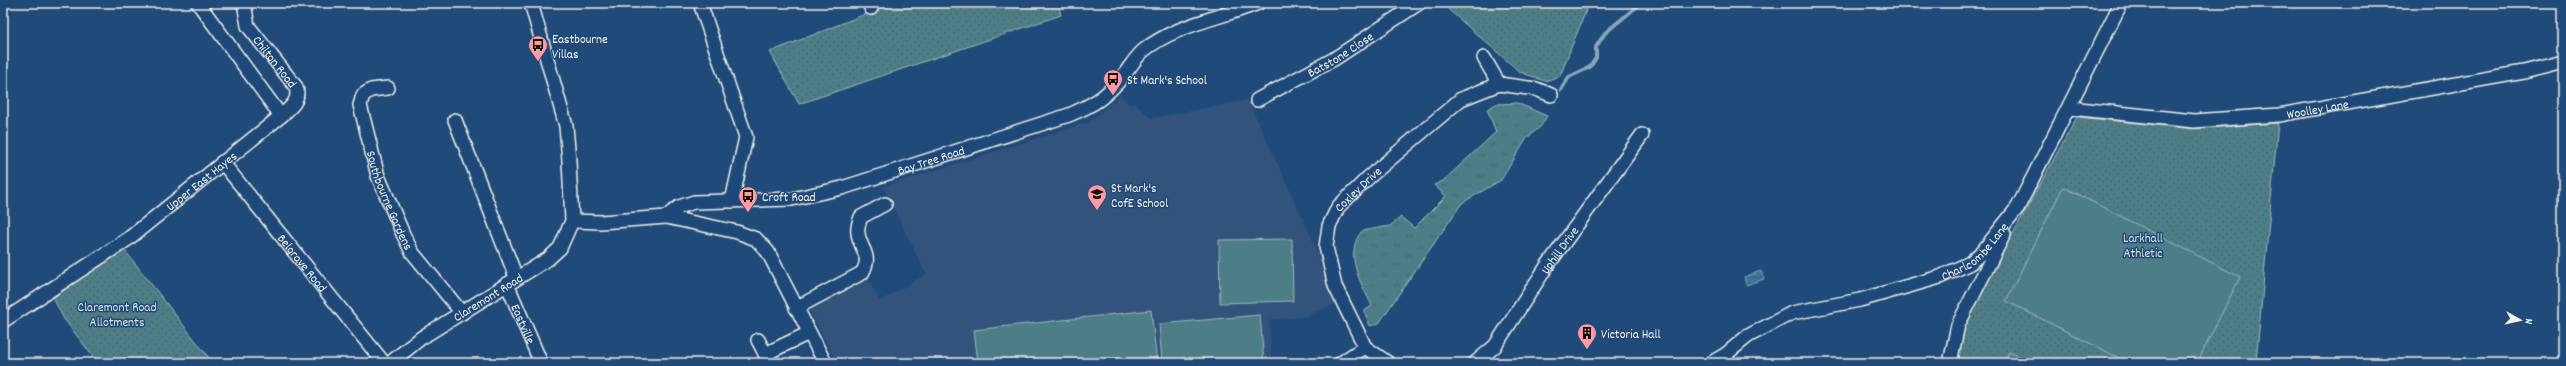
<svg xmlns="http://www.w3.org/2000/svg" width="2566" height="366" viewBox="0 0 2566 366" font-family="Dekko,sans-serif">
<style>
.built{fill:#32537c}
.grass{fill:url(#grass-tufts);stroke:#a1b7b8}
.park{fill:url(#park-dots);stroke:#a1b7b8}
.pitch{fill:#4e7d87;stroke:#a1b7b8}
.water{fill:url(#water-rules);stroke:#87a7b9}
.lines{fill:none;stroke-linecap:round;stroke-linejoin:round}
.stream{stroke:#87a7b9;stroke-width:4}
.minor-casing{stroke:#f4f1e8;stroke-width:16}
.minor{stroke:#1f4a7a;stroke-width:13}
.labels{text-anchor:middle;stroke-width:3;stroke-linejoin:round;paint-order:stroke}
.poi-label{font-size:13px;fill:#f4f1e8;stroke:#1f4a7a;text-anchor:start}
.street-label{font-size:13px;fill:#f4f1e8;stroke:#1f4a7a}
.park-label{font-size:13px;fill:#dbe0d9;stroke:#1f4a7a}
</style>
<defs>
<pattern id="grass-tufts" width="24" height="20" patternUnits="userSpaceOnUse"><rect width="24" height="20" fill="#4e7d87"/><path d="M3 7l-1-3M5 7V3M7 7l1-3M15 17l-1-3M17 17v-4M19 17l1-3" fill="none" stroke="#4c656a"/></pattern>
<pattern id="park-dots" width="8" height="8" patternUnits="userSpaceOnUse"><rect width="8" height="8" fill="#4e7d87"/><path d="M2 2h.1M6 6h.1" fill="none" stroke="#4c656a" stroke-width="1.8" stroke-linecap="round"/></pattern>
<pattern id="water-rules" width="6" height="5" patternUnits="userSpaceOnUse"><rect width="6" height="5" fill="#3e769a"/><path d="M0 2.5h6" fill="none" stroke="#445f70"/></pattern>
</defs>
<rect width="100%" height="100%" fill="#1f4a7a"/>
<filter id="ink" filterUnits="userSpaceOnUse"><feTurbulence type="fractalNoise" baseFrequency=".025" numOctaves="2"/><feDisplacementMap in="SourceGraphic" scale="8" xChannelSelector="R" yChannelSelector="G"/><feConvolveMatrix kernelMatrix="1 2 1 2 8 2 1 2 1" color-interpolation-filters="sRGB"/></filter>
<g filter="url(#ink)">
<polygon class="built" points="1120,95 1130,105 1134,102 1151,118 1248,100 1311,236 1335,304 1304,317 1269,320 1272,363 837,363 808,307 866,276 880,301 926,274 883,187 1089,122"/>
<path class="grass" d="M1517 103 1547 116 1541 126 1527 138 1501 180 1462 203 1379 323 1370 326 1364 311 1372 306C1361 283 1343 254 1362 231L1390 226 1401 217 1414 228 1446 196 1434 185 1443 181 1496 132 1487 109 1496 104Z"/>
<g class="park">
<polygon points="893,3 1058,3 1061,15 799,104 770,52"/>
<polygon points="1445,3 1589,3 1560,76 1545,81 1520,72 1449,10"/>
<polygon points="2077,117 2193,129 2278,123 2256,363 1954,363 1967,317"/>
<polygon points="123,248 213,363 98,363 64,319 53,298"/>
</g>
<g class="pitch">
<polygon points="2063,187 2240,277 2197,363 2129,363 2006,301"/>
<polygon points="1292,239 1293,301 1220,303 1219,240"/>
<polygon points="1151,310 1157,363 978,363 974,330"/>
<polygon points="1260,315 1264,363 1162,363 1159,324"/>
<polygon points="2009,352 2034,363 2005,363"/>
</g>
<polygon class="water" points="1761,271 1764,279 1746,285 1744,277"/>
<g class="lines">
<polyline class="stream" points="1561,90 1569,77 1590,67 1596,58 1596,47 1605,33 1641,3"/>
<defs>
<g id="minor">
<path id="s1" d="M244 3 248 26 296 87C300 101 291 107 281 116"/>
<polyline points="700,3 746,137 732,201"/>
<polyline points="869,3 871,8"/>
<polyline points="1484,58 1499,84"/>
<path id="s2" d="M388 88 371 90 363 95 360 105 378 176 403 234 412 252 462 313"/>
<path id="s3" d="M1257 100 1334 59 1419 3"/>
<path id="s4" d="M2070 108 2194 121 2279 115 2524 72 2563 62"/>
<polyline points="455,120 516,277"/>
<path id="s5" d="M222 162 384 363"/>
<polyline points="666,217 737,232 756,239 768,252 825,363"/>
<path id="s6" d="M572 221 601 222 666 217 679 207 694 202 792 199 842 188 1069 115C1095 104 1106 97 1124 75 1130 67 1136 57 1143 51 1174 25 1221 18 1258 3"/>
<path id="s7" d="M507 284 541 363"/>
<path d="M796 308 862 273C873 255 860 250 858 233 857 228 859 222 861 217L885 204"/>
<path id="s8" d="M3 321 128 239 281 116 198 3"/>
<polyline points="758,340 770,363"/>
<polyline points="765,354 809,333"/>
<path id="s9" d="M390 363 421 338 548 259 560 248 572 221 569 161 566 126 531 3"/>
<polyline points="1341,363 1365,347"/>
<path id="s10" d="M1388 363 1365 347 1335 286 1326 247 1329 226 1338 207 1369 177 1461 99 1499 84 1536 89 1551 95"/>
<path id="s11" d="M1475 363 1495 346 1547 266 1642 135"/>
<path id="s12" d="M1711 363 1725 355 1748 336 1792 313 1860 300 1940 277 1970 263 1983 251 2018 207 2121 3"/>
<polyline points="1950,363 1958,325 2004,234"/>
</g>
</defs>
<use href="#minor" class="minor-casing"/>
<use href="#minor" class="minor"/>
</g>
</g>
<defs>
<symbol id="bus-pin" viewBox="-11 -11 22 30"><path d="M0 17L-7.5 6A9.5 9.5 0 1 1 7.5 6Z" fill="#ff9aa2" stroke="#1f4a7a"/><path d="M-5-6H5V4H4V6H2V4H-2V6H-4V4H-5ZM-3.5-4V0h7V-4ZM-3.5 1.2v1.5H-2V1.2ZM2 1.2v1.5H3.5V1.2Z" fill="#111"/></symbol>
<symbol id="school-pin" viewBox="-11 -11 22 30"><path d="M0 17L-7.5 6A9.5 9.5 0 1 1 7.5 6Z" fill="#ff9aa2" stroke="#1f4a7a"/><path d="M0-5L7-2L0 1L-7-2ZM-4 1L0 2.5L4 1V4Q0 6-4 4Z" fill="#111"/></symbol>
<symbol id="building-pin" viewBox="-11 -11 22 30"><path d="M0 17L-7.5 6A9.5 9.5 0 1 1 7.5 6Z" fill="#ff9aa2" stroke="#1f4a7a"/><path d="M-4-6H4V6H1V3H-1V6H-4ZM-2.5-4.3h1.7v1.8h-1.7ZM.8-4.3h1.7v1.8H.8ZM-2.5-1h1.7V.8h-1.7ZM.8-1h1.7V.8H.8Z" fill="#111"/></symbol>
</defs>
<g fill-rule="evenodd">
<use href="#bus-pin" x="527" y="34" width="22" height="30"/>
<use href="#bus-pin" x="1102" y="68" width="22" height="30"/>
<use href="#school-pin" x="1086" y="183" width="22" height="30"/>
<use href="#bus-pin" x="737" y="185" width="22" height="30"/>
<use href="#building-pin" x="1576" y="322" width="22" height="30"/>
</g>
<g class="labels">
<g class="poi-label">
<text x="552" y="43">Eastbourne<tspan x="552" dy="15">Villas</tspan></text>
<text x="1127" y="84">St Mark's School</text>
<text x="1111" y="192">St Mark's<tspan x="1111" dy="15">CofE School</tspan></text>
<text x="762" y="201">Croft Road</text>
<text x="1601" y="338">Victoria Hall</text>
</g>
<g class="street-label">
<text dy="5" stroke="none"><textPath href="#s3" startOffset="95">Batstone Close</textPath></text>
<text dy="5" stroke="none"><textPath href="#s1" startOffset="68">Chilton Road</textPath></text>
<text dy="5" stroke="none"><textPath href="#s4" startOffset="249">Woolley Lane</textPath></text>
<text dy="5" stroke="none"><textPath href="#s6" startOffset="369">Bay Tree Road</textPath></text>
<text dy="5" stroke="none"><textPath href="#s8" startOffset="243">Upper East Hayes</textPath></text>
<text dy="5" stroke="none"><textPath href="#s10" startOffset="205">Coxley Drive</textPath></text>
<text dy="5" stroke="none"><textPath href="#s2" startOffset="137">Southbourne Gardens</textPath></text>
<text dy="5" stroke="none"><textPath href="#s12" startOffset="292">Charlcombe Lane</textPath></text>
<text dy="5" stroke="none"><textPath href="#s11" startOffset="142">Uphill Drive</textPath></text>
<text dy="5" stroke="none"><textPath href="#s5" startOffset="129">Belgrave Road</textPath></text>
<text dy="5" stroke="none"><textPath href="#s9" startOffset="118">Claremont Road</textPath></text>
<text dy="5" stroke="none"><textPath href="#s7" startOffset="43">Eastville</textPath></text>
</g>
<g class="park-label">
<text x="2143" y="242">Larkhall<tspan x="2143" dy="15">Athletic</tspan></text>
<text x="117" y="311">Claremont Road<tspan x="117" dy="15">Allotments</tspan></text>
</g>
</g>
<rect width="2566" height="366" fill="none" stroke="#1f4a7a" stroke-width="16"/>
<rect x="8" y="8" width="2550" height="350" fill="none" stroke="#f4f1e8" stroke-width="1.5" filter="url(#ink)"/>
<g transform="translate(2520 320) rotate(98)" stroke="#1f4a7a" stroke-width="3" paint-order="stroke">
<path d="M0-3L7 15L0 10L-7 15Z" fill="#f4f1e8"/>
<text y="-6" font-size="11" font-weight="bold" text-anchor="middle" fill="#f4f1e8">N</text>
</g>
</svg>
